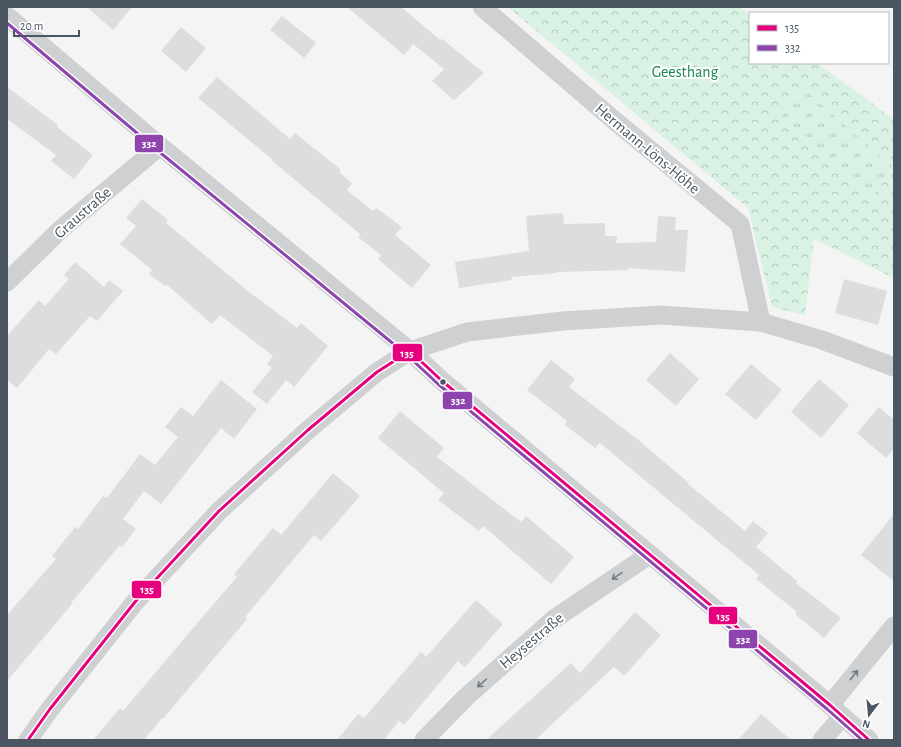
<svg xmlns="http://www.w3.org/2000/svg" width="901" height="747" viewBox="0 0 901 747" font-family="'Alegreya Sans',sans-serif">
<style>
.grass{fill:url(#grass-tufts)}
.forest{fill:url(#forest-crowns)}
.building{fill:#ddddde}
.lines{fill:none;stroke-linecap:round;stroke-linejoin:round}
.street{stroke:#ced0d2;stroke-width:19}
.bus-1-casing{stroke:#fff;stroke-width:6}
.bus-2-casing{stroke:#fff;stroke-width:6}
.bus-1{stroke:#e5007d;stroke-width:3}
.bus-2{stroke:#8e44ad;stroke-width:3}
.oneway{stroke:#727b83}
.bus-dot{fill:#4a5661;stroke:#fff;stroke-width:1.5}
.labels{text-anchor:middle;stroke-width:4;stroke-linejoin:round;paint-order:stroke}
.park-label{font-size:16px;fill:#17864f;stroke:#fff}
.street-label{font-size:16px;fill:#4a5661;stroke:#fff}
.line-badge{stroke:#fff;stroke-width:1.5}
.badge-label{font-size:11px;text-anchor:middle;font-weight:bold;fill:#fff}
</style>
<defs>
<pattern id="grass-tufts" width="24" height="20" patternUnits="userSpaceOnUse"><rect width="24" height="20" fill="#d9f2e3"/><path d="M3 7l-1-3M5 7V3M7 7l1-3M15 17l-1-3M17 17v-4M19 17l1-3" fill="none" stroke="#b2c7bb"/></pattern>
<pattern id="forest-crowns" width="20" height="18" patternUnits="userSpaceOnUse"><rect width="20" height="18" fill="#d9f2e3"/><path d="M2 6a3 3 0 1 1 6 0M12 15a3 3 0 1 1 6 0" fill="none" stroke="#b2c7bb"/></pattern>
</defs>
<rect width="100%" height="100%" fill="#f4f4f4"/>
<polygon class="grass" points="803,88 894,168 894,171 872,196 779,115"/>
<polygon class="forest" points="508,7 739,7 750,15 750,63 817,63 894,119 894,168 803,88 779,115 872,196 894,171 894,278 814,239 805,315 772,307 748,208"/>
<g class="building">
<polygon points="87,7 132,7 113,30"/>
<polygon points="347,7 401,7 440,40 442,39 484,73 454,100 432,81 444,69 413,44 404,55"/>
<polygon points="282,16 316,43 304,58 270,30"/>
<polygon points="181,27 206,48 186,72 161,51"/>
<polygon points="217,77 290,139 295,133 341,170 339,172 352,183 347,190 373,211 376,208 402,227 395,235 431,265 412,288 378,259 381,255 358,237 360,234 272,161 273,160 198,98"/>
<polygon points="7,87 58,125 57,127 93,155 74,179 51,161 56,155 7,119"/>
<polygon points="142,199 168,220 166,223 254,296 255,296 297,328 301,323 328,346 294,387 286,380 267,404 252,392 272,368 267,364 273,356 220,315 212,324 167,285 165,286 149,274 152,270 120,244 136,226 126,218"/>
<polygon points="563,213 564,224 605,223 605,236 617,236 616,243 656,242 658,216 676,217 675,230 688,230 685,272 628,268 628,270 557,272 557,273 511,277 512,280 459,288 455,262 529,251 526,216"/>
<polygon points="75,262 104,287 109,280 123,291 97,321 90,316 56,354 49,349 17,388 7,380 7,336 39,300 45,306 69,279 64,275"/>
<polygon points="844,279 887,291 878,325 835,313"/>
<polygon points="670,353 699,379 676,406 646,380"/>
<polygon points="551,360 575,379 569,387 636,438 689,483 688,484 745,531 753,521 768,533 756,547 797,581 796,583 841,618 824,638 795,614 797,612 756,579 759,575 600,443 595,448 565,425 567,421 527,390"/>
<polygon points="751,364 782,390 756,420 725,394"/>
<polygon points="819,379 849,405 821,438 791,412"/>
<polygon points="221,380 257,409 234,439 221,428 161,504 144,491 123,519 136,529 122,547 120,545 71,603 72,604 7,681 7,615 56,559 52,556 75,527 78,529 103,496 107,498 140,454 155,465 178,437 165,427 181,407 193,416"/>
<polygon points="879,407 894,420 894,449 886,458 857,433"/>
<polygon points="400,411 444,448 437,457 521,522 526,516 574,557 551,584 483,526 479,531 438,500 444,493 378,438"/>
<polygon points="333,473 360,496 321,541 314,535 245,617 247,619 163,719 162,718 144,740 93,740 120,708 123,711 199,621 237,577 234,574 273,528 281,535"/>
<polygon points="894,514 894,581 861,555"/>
<polygon points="476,600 503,624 465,667 458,661 404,725 399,721 384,740 337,740 358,714 364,718 421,652 426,657"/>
<polygon points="635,612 661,635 624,676 614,667 535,740 486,740 571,663 580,673"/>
<polygon points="761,714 791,740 738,740"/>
</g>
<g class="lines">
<g class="street">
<polyline points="482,7 615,121 740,224 761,322"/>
<polyline points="7,16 160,146 410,351 441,380 830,705 869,740"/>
<polyline points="7,282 60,230 160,146"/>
<polyline points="830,705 894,626"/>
<polyline points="28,740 50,709 135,602 219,511 308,430 377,372 410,351 467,332 563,321 661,315 761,322 822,340 894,367"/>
<polyline points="424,740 465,698 554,619 649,555"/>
<polyline points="822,740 842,717"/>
</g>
<defs>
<polyline id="bus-1" points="28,740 50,709 135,602 219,511 308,430 377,372 410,351 441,380 830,705 869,740"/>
<polyline id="bus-2" points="7,23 157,150 407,355 438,384 827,709 862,740"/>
</defs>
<use href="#bus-1" class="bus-1-casing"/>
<use href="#bus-2" class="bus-2-casing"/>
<use href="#bus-1" class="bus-1"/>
<use href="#bus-2" class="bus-2"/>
</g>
<defs><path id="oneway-shaft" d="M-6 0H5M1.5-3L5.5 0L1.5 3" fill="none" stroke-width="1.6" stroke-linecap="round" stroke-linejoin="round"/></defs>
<g class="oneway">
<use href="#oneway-shaft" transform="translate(617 576) rotate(146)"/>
<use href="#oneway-shaft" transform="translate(854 675) rotate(-52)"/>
<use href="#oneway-shaft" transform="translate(482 683) rotate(138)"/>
</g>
<circle class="bus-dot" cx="443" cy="382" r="3.5"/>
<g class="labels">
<g class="park-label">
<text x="685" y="77">Geesthang</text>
</g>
<g class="street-label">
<text transform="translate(648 148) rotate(40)" y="6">Hermann-Löns-Höhe</text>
<text transform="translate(82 212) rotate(-41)" y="6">Graustraße</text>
<text transform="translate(531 640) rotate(-40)" y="6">Heysestraße</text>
</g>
</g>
<g class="line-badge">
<rect x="134" y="134" width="30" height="19" rx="4" fill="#8e44ad"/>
<rect x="392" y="343" width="31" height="19" rx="4" fill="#e5007d"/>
<rect x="442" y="391" width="31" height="19" rx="4" fill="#8e44ad"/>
<rect x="131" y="580" width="31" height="19" rx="4" fill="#e5007d"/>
<rect x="708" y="606" width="30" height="19" rx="4" fill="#e5007d"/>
<rect x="728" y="629" width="30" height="20" rx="4" fill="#8e44ad"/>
</g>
<g class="badge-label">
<text x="149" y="147">332</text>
<text x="407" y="357">135</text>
<text x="458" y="404">332</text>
<text x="147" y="593">135</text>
<text x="723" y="620">135</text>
<text x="743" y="643">332</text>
</g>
<rect width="901" height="747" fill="none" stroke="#4a5661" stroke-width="16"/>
<rect x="749" y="12" width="140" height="52" fill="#ffffff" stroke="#b7bbc0"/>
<rect x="757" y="25" width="20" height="6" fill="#e5007d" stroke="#b7bbc0"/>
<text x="785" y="32" font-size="12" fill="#4a5661">135</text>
<rect x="757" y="45" width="20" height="6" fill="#8e44ad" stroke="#b7bbc0"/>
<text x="785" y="52" font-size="12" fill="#4a5661">332</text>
<g transform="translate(869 715) rotate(196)" stroke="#ffffff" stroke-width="3" paint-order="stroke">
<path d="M0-3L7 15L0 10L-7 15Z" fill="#4a5661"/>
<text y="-6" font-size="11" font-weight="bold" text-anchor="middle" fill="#4a5661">N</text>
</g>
<path d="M14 30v6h65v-6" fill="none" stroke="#4a5661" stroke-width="2"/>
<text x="20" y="30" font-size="12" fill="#4a5661" stroke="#ffffff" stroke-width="3" paint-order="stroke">20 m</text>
</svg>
